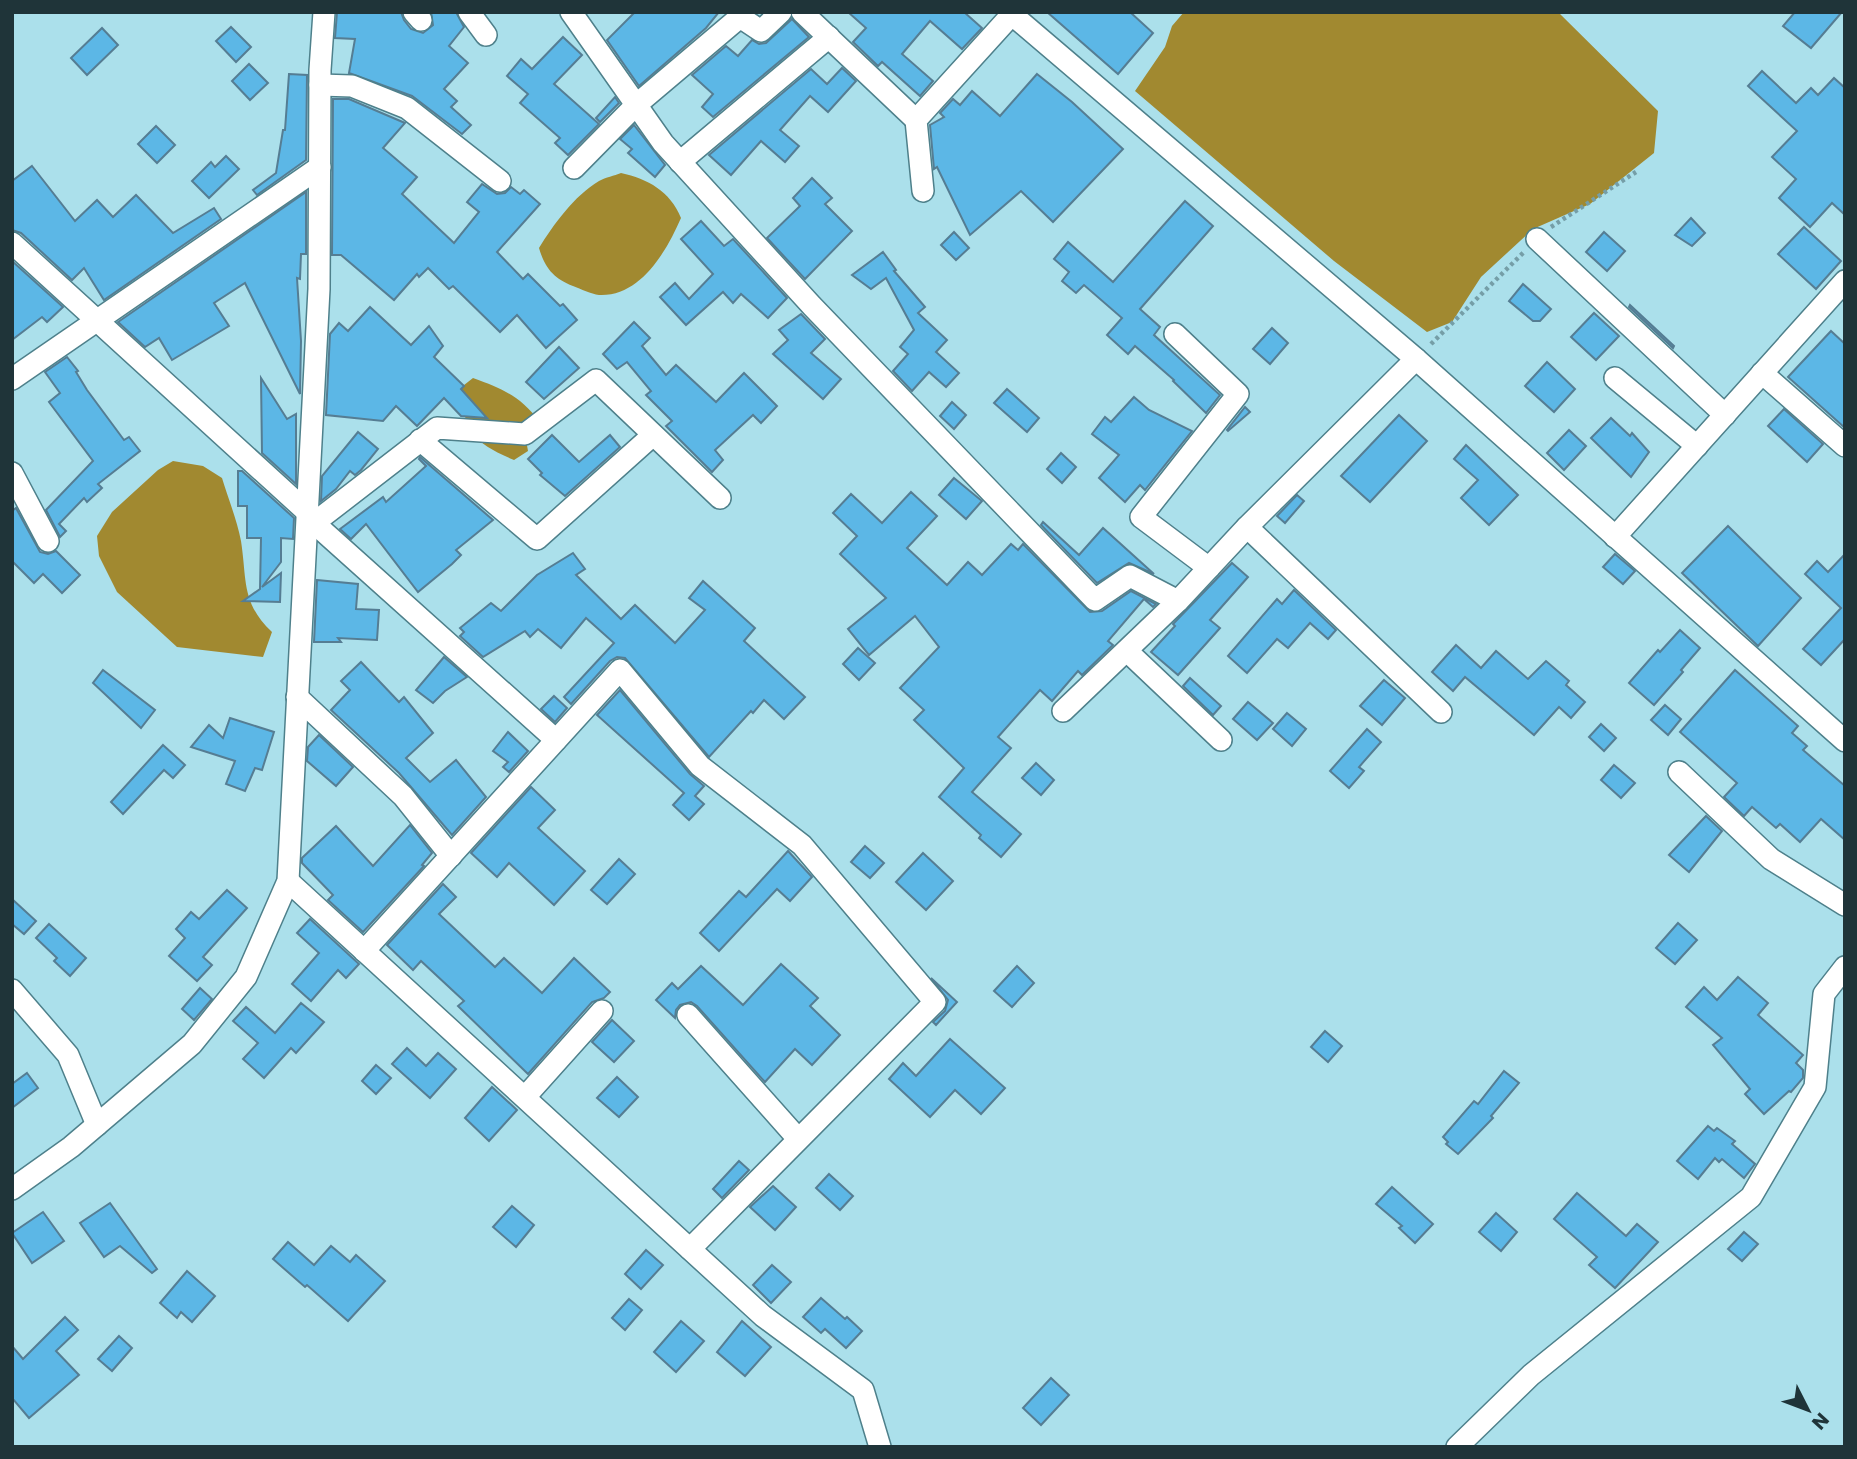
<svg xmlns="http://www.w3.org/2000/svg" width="1857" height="1459" viewBox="0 0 1857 1459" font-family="Poppins,sans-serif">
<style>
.water{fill:#a18930}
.building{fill:#5cb7e6;stroke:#557d93;stroke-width:2}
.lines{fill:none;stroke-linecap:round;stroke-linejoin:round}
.street-casing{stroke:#4e808b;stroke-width:24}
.path{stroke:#759ea7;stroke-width:4.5;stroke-dasharray:3.5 3.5;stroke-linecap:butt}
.street{stroke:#fff;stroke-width:21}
</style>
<rect width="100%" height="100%" fill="#abe0eb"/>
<g class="water">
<polygon points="1184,12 1558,12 1658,111 1654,153 1590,204 1533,229 1481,277 1452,322 1427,332 1334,261 1135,91 1165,47 1172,26"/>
<path d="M621 173C648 179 670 191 681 218 667 250 641 297 599 295 591 294 581 289 573 286 553 278 545 268 539 248 554 224 574 196 599 181 606 177 614 176 621 173Z"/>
<path d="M473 378C503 389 520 396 540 422L525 434 528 451 514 460C474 443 466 433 459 389Z"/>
<path d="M173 461 203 466 222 478C228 498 237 520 241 541 247 579 241 603 272 632L263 657 177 647 117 592 99 556 97 536 112 512 158 470Z"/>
</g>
<g class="building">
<polygon points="337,12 401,12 404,20 411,29 423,33 433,25 431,12 456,12 464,27 449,46 468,63 444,89 457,101 451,107 471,125 462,134 412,96 349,73 355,39 335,38"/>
<polygon points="635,12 719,12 706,28 639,86 607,40"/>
<polygon points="848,12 964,12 982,28 962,49 930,21 902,54 933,81 920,96 882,62 878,66 853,42 866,28"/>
<polygon points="1047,12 1130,12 1153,33 1118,74"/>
<polygon points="1795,12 1842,12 1811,48 1783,26"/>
<polygon points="792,19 809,37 713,117 702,107 713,94 692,75 726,46 738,56 752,40 759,44 766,43"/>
<polygon points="231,27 251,47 236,62 216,41"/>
<polygon points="102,28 118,45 87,75 71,58"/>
<polygon points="563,37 582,55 554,84 599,124 568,155 555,143 560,138 520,103 528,94 507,76 521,59 532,69"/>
<polygon points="249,64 268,83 250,100 232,81"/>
<polygon points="842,68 856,81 828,112 810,96 780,130 799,146 785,162 761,141 731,175 709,155 811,69 827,84"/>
<polygon points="1762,71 1796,103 1811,88 1818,95 1834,78 1845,88 1845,215 1832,203 1810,227 1779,198 1796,179 1772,157 1797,131 1748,86"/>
<polygon points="289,74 307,75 306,160 257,195 253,190 276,173 283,130 285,130"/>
<polygon points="1037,74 1072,102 1123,149 1053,222 1021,191 970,235 937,167 934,169 930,125 944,117 940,113 953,99 960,105 972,91 1000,116"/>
<polygon points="615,97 619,103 600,122 596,118"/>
<polygon points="333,99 349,99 405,123 383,148 417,177 402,194 454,243 479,212 467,202 482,184 497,194 505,193 511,187 520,194 524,190 540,204 497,252 523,279 528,274 560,306 563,304 577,320 546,348 517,315 500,332 453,286 449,289 428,268 419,277 417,274 394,300 341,255 332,255"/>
<polygon points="634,125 665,165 655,177 628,153 632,149 620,139"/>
<polygon points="156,126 175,145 157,163 138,144"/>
<polygon points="226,156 239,169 209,198 192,181 211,162 215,167"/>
<polygon points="32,166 75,221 97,200 113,217 136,195 173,233 214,208 221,219 104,300 84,268 72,280 21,233 12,230 12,181"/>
<polygon points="812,178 832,198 825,204 852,231 805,279 767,238 800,206 793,198"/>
<polygon points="306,192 306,254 301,254 300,279 297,278 301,341 300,394 245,283 214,303 229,326 172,360 159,338 145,347 118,322"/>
<polygon points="1185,201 1213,226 1140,309 1160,327 1154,335 1220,395 1206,413 1173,381 1174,380 1135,346 1128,354 1107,335 1122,318 1084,285 1076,293 1062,281 1069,272 1054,259 1068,242 1113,282"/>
<polygon points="1691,218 1705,233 1692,246 1675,235"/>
<polygon points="701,221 724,246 733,239 787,298 768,318 741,294 733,303 723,292 686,325 660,297 675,283 689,299 713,274 681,239"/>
<polygon points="1804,227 1841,261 1816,289 1778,254"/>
<polygon points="954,232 969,248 956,260 941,245"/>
<polygon points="1604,232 1625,251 1607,271 1586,252"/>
<polygon points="883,252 896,270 894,271 925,307 918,313 947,340 936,352 959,373 946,387 929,372 912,391 893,371 908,354 900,347 914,330 886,278 871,289 852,275"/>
<polygon points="12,261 63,307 47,322 42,317 12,340"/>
<polygon points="1523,284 1551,309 1540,321 1533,321 1509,301"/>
<polygon points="1630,305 1674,346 1673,348 1629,307"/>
<polygon points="370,307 411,345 429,326 443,346 434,357 464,386 461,389 487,418 461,416 444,398 417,426 396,406 383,421 326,415 330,334 339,323 348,331"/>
<polygon points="1594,313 1619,336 1596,360 1571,337"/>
<polygon points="801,314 825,339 811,353 841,379 823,399 773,354 788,340 779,330"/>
<polygon points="634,322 650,338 642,346 666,375 676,365 716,402 744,373 777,406 761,423 753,415 715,450 723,460 712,472 666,426 672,421 646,395 651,391 627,362 617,369 603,354"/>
<polygon points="1272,328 1288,343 1270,364 1253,349"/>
<polygon points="1831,331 1845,344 1845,428 1788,377"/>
<polygon points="559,347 579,368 544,399 526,382"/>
<polygon points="67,357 78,371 76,372 87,390 124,440 129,437 140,451 98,484 102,488 87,502 84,498 59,524 66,531 60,537 46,510 93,461 49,402 60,393 45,372"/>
<polygon points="1547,362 1575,389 1554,412 1525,386"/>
<polygon points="261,378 287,419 296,414 296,484 262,453"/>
<polygon points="1007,389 1039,418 1027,432 994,403"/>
<polygon points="1134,397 1149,410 1192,431 1145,490 1140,485 1125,502 1099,478 1119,455 1092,434 1105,417 1111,422"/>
<polygon points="952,402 966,415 954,429 940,416"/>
<polygon points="1245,407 1250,412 1228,431 1227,430"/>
<polygon points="1784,409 1823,444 1807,462 1768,426"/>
<polygon points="1399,415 1427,441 1370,502 1341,476"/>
<polygon points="1611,418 1630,436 1632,433 1649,452 1631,477 1591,438"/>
<polygon points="1569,430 1586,446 1564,470 1547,453"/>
<polygon points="358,432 378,449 361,470 355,475 350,471 336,489 321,501 322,476"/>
<polygon points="552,435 579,462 610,435 620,447 565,496 540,475 542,473 528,459"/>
<polygon points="1466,445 1518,495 1489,525 1461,498 1478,480 1454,459"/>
<polygon points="1061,453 1076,467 1062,483 1047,469"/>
<polygon points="420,457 493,520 456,550 461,555 452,564 418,592 366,524 351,539 340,529 383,497 386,502 426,466 419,459"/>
<polygon points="238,471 242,471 294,518 293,539 281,538 281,562 262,587 281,573 280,602 243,601 260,589 261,538 247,538 247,506 238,506"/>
<polygon points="954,478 982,501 966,519 939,495"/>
<polygon points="911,492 937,516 907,548 947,585 968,562 982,575 1011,544 1018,550 1023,544 1090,612 1102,611 1131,591 1156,604 1153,607 1144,599 1108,641 1113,645 1082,675 1078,671 1052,701 1040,690 998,737 1011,748 972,792 1021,834 1001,857 979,838 981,835 939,797 964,768 914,720 924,710 900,688 939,647 915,616 869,655 848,629 886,598 840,554 857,536 833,513 851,494 882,523"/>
<polygon points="1297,495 1304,501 1285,523 1277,516"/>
<polygon points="16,508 40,552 48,554 56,551 80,575 62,593 43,574 34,583 12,561 12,511"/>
<polygon points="1043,522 1079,555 1103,528 1154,574 1129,563 1097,583 1041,525"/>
<polygon points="1728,526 1801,598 1758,646 1682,573"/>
<polygon points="573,553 585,569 576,575 621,619 635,605 675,643 705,610 689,598 703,581 755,628 744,641 805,697 784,719 764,700 753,713 751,711 709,757 625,658 617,657 610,661 571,704 564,697 614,643 586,618 561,648 538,629 530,637 525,631 483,657 460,636 464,632 460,628 491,603 501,611 537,575"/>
<polygon points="1615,554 1635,571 1623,584 1603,567"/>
<polygon points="1845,554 1845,639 1821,665 1803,649 1841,608 1805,574 1817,561 1828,572"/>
<polygon points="1232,563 1248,577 1210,620 1220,628 1178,675 1151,652 1175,626 1173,624"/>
<polygon points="317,580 358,584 356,609 379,610 377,640 338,638 341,642 314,642"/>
<polygon points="1294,590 1336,630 1328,639 1310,623 1288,648 1277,639 1247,673 1228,656 1277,599 1282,604"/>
<polygon points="1680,630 1700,648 1681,670 1683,672 1654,705 1629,683 1658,650 1660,652"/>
<polygon points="1456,645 1481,668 1496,651 1528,679 1546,661 1569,681 1566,685 1585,702 1571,718 1559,707 1534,735 1465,677 1453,691 1432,672"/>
<polygon points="858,648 875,663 859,680 843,664"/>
<polygon points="444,657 467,677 445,691 433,703 416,690"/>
<polygon points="361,662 399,702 404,697 433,733 406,758 430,782 456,760 486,797 452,835 399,773 331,710 350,690 341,681"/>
<polygon points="103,670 155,710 141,728 93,683"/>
<polygon points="1735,670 1798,726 1792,733 1807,746 1803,750 1845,786 1845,840 1821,819 1800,842 1780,824 1776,828 1752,807 1744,816 1724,797 1737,783 1680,732"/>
<polygon points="1190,678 1221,706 1213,715 1183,686"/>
<polygon points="1384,680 1405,698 1382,725 1360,706"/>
<polygon points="620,690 690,774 704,786 695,796 704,804 689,820 673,805 684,793 597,715"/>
<polygon points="554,696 567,708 555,722 541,709"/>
<polygon points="1248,702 1273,723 1257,740 1233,719"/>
<polygon points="1665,705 1681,719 1668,735 1651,720"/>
<polygon points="1287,713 1306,729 1292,746 1273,729"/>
<polygon points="230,718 274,732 262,770 255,768 245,791 226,784 235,761 191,747 209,725 223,738"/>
<polygon points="1601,724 1616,738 1604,751 1589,737"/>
<polygon points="1367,729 1381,742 1359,767 1364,771 1349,788 1330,771"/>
<polygon points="508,732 528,751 509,772 503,767 508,762 493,751"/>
<polygon points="319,735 353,767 336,786 307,761 308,747"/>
<polygon points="163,745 185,765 173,778 164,770 123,814 111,802"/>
<polygon points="1036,763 1054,780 1041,795 1022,778"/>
<polygon points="1614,765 1635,783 1621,798 1601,780"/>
<polygon points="531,787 555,810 538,828 585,871 554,905 509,863 497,877 471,853"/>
<polygon points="1706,816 1722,831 1689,872 1669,855"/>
<polygon points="410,825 432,853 422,865 424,866 363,932 328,900 333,895 302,863 302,858 336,826 373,866"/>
<polygon points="865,846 884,863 870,878 851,862"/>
<polygon points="788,851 812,877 790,901 777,889 719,951 700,933 739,891 746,897"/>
<polygon points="923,853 953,881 926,910 896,882"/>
<polygon points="619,859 635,874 607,904 591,890"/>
<polygon points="443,884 456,897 439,914 495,967 504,958 542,993 574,958 610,992 604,998 592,1002 528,1074 458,1006 464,1001 421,961 413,970 387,945"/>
<polygon points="227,890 247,908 203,957 212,965 197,981 169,956 185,938 176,929 191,912 199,919"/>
<polygon points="12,899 36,921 24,934 12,924"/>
<polygon points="310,919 359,964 346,978 338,970 311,1001 292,984 319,953 297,933"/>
<polygon points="1678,923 1697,940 1675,964 1656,948"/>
<polygon points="49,924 86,958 70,976 54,961 57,958 36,938"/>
<polygon points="781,964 818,998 810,1006 840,1035 812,1065 795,1049 765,1082 697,1006 691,1002 680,1005 676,1010 675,1018 656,1000 672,983 678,989 701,966 743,1005"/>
<polygon points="1017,966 1034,983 1012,1007 994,991"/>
<polygon points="1738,977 1768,1003 1758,1015 1803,1055 1796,1063 1803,1070 1803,1078 1791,1092 1789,1091 1764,1114 1745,1094 1750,1089 1713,1045 1722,1038 1686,1007 1704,987 1717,1000"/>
<polygon points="931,978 957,1002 936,1025 933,1022 945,1011 948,1000"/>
<polygon points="200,988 212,999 194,1020 182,1009"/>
<polygon points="301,1003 324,1022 296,1053 291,1048 264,1078 243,1059 258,1043 233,1021 246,1007 275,1033"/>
<polygon points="612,1020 634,1041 614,1062 592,1042"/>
<polygon points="1325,1031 1342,1046 1328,1062 1311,1047"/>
<polygon points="950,1039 1005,1088 981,1114 955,1090 930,1117 889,1079 903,1063 916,1076"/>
<polygon points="407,1048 426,1066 438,1053 456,1069 430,1098 392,1064"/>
<polygon points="376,1065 391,1078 376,1094 362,1081"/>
<polygon points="1504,1071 1519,1083 1491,1116 1493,1118 1458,1154 1446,1144 1448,1142 1443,1137 1474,1101 1478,1104"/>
<polygon points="27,1073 38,1088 12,1108 12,1084"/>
<polygon points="617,1077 638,1097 619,1117 597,1098"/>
<polygon points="492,1087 517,1110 489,1141 465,1118"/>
<polygon points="1708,1126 1714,1131 1717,1128 1735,1141 1732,1144 1755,1164 1744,1178 1722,1159 1719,1162 1715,1158 1698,1179 1677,1161"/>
<polygon points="739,1161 749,1170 722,1198 713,1189"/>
<polygon points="829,1174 853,1196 840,1210 816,1188"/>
<polygon points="773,1186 796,1207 775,1230 750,1207"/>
<polygon points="1392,1187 1433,1224 1415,1243 1399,1228 1402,1226 1376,1204"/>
<polygon points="1577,1193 1626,1236 1637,1224 1658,1242 1615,1288 1589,1265 1597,1257 1554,1219"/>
<polygon points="110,1203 157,1269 152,1273 120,1246 104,1257 80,1223"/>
<polygon points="512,1206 534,1225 516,1247 493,1227"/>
<polygon points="43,1212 64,1241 32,1263 12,1233"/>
<polygon points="1496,1213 1517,1232 1501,1251 1479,1232"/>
<polygon points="1744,1232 1758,1244 1742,1261 1728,1249"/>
<polygon points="288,1242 314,1265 331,1246 350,1262 356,1255 385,1281 348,1321 307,1285 305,1287 273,1259"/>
<polygon points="646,1250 663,1265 641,1289 625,1274"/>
<polygon points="772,1265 791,1282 771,1303 753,1285"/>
<polygon points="187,1271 215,1296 192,1322 181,1312 177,1318 160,1303"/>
<polygon points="821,1298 845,1319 847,1317 862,1331 846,1348 825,1329 821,1333 803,1317"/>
<polygon points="629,1299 642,1310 625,1330 612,1318"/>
<polygon points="65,1317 78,1330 56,1351 79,1375 29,1418 12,1398 12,1346 23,1359"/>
<polygon points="681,1321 704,1341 676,1372 654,1352"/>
<polygon points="742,1321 771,1347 745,1376 717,1352"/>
<polygon points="119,1336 132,1348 112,1371 98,1359"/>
<polygon points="1051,1378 1069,1395 1041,1425 1023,1408"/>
</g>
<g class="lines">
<defs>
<g id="street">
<polyline points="414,12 421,20"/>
<polyline points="469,12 486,35"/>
<polyline points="571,12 663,143 812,306 1095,600 1130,576 1178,601 1247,527 1416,359"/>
<polyline points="802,12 916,120"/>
<polyline points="1009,12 1416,359 1845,741"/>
<polyline points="320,85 352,86 407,108 500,181"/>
<polyline points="680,162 829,37"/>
<polyline points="574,168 636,105 740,17 761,31 781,12"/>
<polyline points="923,191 916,120 1014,12"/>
<polyline points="1537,239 1725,415"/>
<polyline points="12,243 306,511 314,523 556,740"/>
<polyline points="1175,334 1238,394 1141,517 1209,568"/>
<polyline points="1762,373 1845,446"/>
<polyline points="1615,378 1697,446"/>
<polyline points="12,379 320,167"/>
<polyline points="420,440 537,539 653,435"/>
<polyline points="12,473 48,541"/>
<polyline points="314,523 437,428 525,434 596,380 720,498"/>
<polyline points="1247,527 1441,712"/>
<polyline points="1615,537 1845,281"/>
<polyline points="1127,651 1221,740"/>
<polyline points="297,697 403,796 451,856"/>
<polyline points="1063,711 1178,601"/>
<polyline points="1679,772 1771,859 1845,905"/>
<polyline points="288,881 763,1316 863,1390 880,1447"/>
<polyline points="364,951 620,670 700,766 802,845 935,1002 690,1249"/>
<polyline points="12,990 68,1055 97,1125"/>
<polyline points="688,1015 792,1132"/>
<polyline points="525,1097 602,1011"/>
<polyline points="12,1189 71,1147 192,1044 246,977 288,881 319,289 320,70 324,12"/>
<polyline points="1457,1447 1531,1375 1751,1197 1815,1087 1824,994 1845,967"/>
</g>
</defs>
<use href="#street" class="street-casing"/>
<g class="path">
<polyline points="1551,227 1636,172"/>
<polyline points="1431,344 1524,252"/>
</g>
<use href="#street" class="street"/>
</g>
<rect width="1857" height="1459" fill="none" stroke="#1f3439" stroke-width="28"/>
<g transform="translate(1808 1410) rotate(132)" stroke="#abe0eb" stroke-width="5" paint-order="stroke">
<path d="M0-5L12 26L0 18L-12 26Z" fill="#1f3439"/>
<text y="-10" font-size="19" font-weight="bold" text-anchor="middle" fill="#1f3439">N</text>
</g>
</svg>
